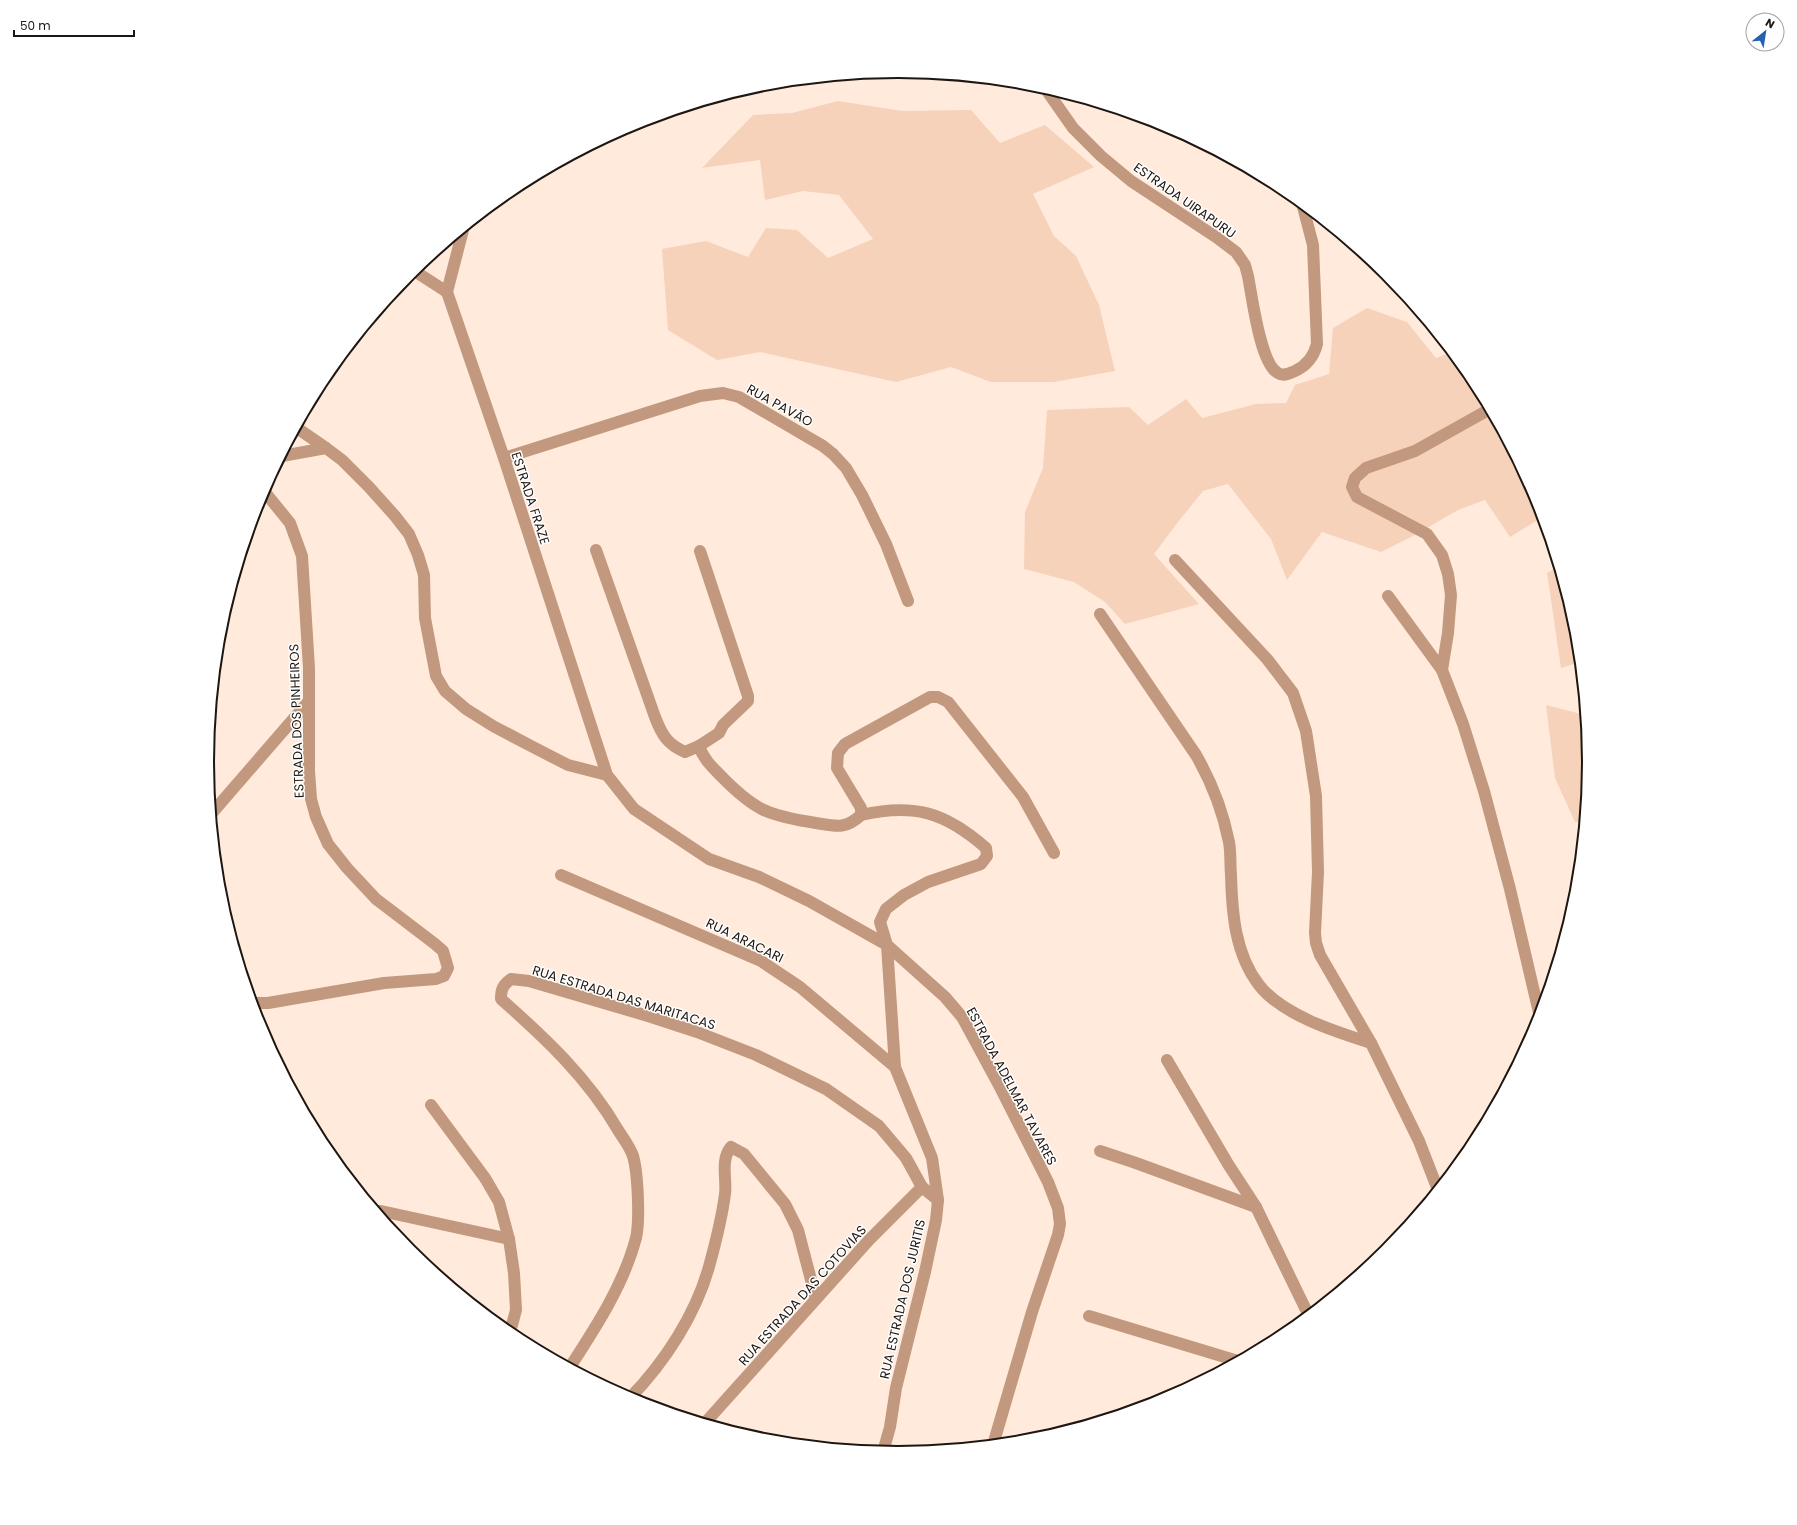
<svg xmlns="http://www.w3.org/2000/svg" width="1797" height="1525" viewBox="0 0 1797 1525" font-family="Poppins,sans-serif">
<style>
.green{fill:#f7d2ba}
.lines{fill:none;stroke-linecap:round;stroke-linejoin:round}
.minor{stroke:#c2997e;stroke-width:12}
.labels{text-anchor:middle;stroke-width:3;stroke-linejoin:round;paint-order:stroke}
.street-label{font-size:13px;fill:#1d1611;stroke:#fff}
.rim{fill:none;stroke:#1d1611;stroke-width:2}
</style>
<rect width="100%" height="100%" fill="#ffeadc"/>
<g class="green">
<polygon points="838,101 902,111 971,110 1000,143 1045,125 1094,167 1033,194 1054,236 1076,256 1099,305 1115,371 1054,382 991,382 951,367 896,382 760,352 717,360 668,330 662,249 706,241 748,257 766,228 797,230 828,258 873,239 839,195 803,191 765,200 760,160 702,168 753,115 792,113"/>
<polygon points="1367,308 1407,322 1436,358 1452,352 1474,379 1537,498 1543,517 1510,537 1485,500 1458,510 1413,536 1381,552 1322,532 1287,580 1271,539 1228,484 1203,491 1178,522 1154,554 1199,604 1125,624 1105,602 1074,582 1024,569 1025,512 1043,468 1047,410 1129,407 1148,425 1186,399 1202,418 1256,404 1286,403 1295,385 1329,374 1333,328"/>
<polygon points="1558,567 1577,628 1580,662 1561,668 1547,573"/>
<polygon points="1546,705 1585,715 1590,763 1584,822 1575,822 1555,778"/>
</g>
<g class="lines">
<g class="minor">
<path d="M1045 88 1073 128 1101 156 1131 181 1216 237 1236 252 1245 265 1248 276C1252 296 1260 364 1278 373 1284 377 1290 373 1295 371 1308 365 1314 356 1317 344L1313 245 1302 203"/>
<polyline points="463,230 447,292 504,458 607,775 634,809 709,859 759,877 809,901 887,945 945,997 962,1017 1001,1089 1048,1182 1058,1208 1060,1224 1058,1235 1032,1312 993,1445"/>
<polyline points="413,270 447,292"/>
<polyline points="297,428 326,448"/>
<polyline points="282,456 326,448 342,460 369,487 395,516 409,534 418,555 424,575 425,618 436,676 445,691 466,709 493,726 531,746 568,765 607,775"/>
<polyline points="504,458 700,396 723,393 739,397 823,446 833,454 846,468 862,495 886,544 908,601"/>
<path d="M596 550 655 717C662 735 667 744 685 752L699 746C703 758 711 766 720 775 754 810 768 816 816 823 835 826 845 830 861 815V808L837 768 838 753 845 744 930 697H938L948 702 1023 797 1054 853"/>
<polyline points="1175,560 1267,659 1293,693 1306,731 1316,796 1318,872 1315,933 1316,943 1320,955 1371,1043 1419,1141 1438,1190"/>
<polyline points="1388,596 1442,670 1463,724 1484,791 1510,889 1540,1017"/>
<path d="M1100 614 1196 755C1211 781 1223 812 1229 842 1231 853 1230 864 1231 875 1232 913 1235 954 1259 985 1282 1015 1336 1032 1371 1043"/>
<polyline points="1442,670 1448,633 1451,595 1448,574 1442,555 1427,534 1357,497 1352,487 1355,478 1366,468 1415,451 1490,409"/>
<polyline points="699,746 719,733 723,725 748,701 748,696 700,551"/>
<polyline points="212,813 309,701"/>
<path d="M861 815C914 803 945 812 986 848L987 856 981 864 928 882 904 895 886 909 880 922 887 945 895 1067 932 1158 938 1200 936 1220 925 1272 896 1388 890 1427 883 1452"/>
<polyline points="561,875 761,961 800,987 895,1067"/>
<polyline points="252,1003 268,1003 384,983 436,979 444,976 448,968 443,951 435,944 376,899 347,868 328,844 316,817 311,799 309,771 309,668 302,556 290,523 264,491"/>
<polyline points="1167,1060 1228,1164 1256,1207 1309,1316"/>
<polyline points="431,1105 485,1178 499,1202 509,1239 514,1273 516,1310 512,1325 508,1332"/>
<polyline points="1100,1151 1136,1163 1256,1207"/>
<polyline points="377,1211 381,1211 509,1239"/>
<polyline points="1089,1316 1238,1361"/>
<path d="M570 1367C596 1327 624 1284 636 1238 640 1221 638 1173 633 1156 630 1147 623 1138 618 1130 588 1078 545 1038 501 999 501 989 503 985 511 979L529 981 648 1016 697 1032 756 1055 826 1089 879 1126 906 1158 922 1187 938 1200"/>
<path d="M629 1399C665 1362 697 1313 710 1263 716 1241 722 1217 725 1194 727 1179 720 1160 731 1147L744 1154 785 1204 798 1230 816 1299"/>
<polyline points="705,1423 869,1240 922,1187"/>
</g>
</g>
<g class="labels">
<g class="street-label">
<text transform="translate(1185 200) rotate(35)" y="5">ESTRADA UIRAPURU</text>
<text transform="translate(780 405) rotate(29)" y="5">RUA PAVÃO</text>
<text transform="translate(531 498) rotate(72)" y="5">ESTRADA FRAZE</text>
<text transform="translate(296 721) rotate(-92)" y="5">ESTRADA DOS PINHEIROS</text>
<text transform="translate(745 940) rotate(26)" y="5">RUA ARACARI</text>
<text transform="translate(624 997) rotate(17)" y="5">RUA ESTRADA DAS MARITACAS</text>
<text transform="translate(1012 1086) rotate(62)" y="5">ESTRADA ADELMAR TAVARES</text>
<text transform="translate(802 1295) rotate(-48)" y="5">RUA ESTRADA DAS COTOVIAS</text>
<text transform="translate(902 1299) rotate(-77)" y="5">RUA ESTRADA DOS JURITIS</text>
</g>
</g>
<path d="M0 0H1797V1525H0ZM214 762a684 684 0 1 1 1368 0a684 684 0 1 1-1368 0Z" fill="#fff" fill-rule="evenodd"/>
<path class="rim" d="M214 762a684 684 0 1 1 1368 0a684 684 0 1 1-1368 0Z"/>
<g transform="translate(1765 32) rotate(30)"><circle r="19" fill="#ffffff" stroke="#a5a2a0"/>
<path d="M0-3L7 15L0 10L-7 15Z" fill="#2362b3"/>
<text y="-6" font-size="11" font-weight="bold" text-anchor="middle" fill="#1d1611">N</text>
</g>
<path d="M14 30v6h120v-6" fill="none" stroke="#1d1611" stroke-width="2"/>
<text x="20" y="30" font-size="12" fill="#1d1611" stroke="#ffffff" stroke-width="3" paint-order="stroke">50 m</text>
</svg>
